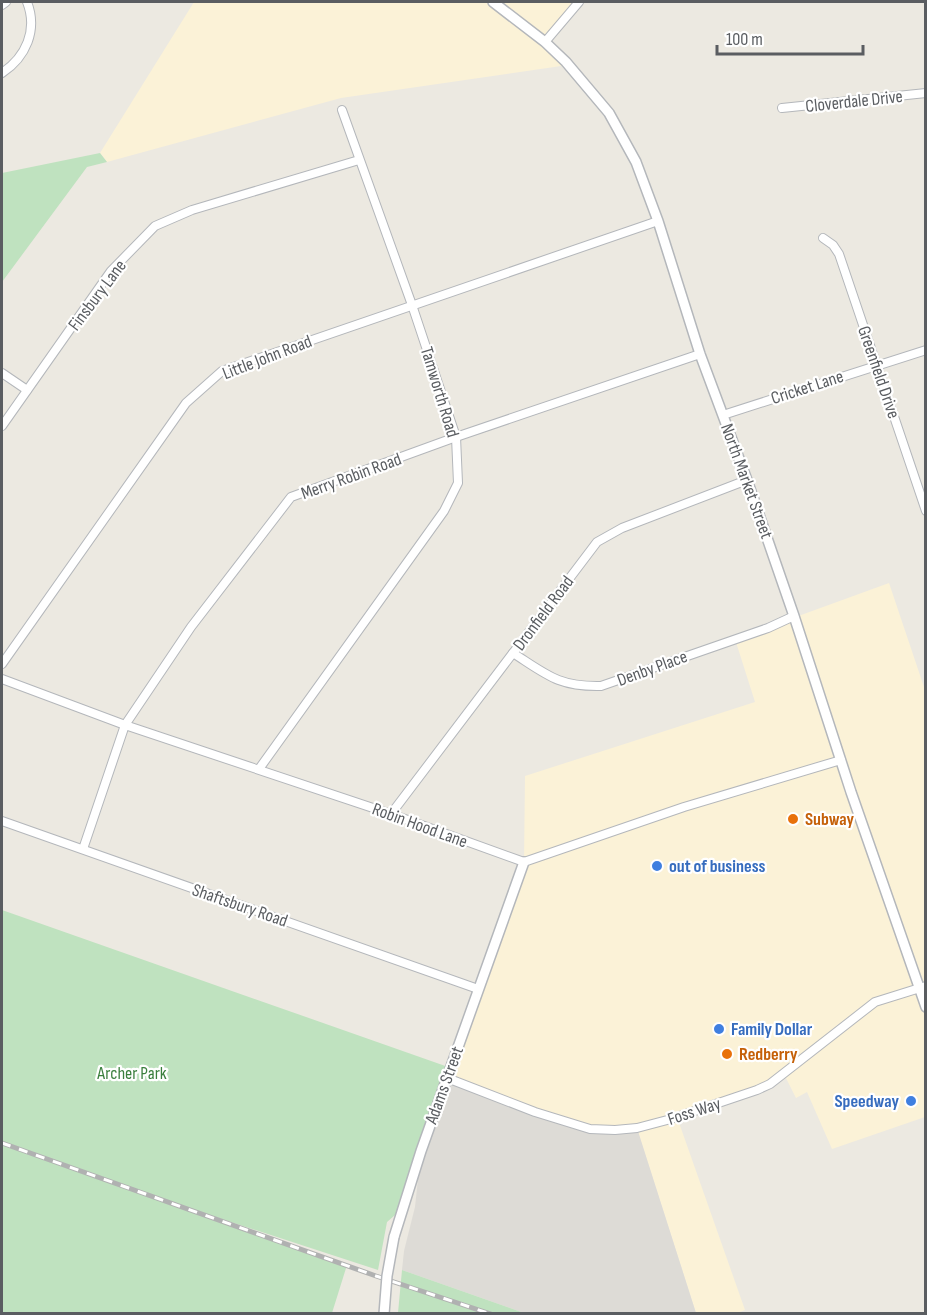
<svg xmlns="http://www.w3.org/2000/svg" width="927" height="1315" viewBox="0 0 927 1315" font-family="'Sofia Sans Condensed',sans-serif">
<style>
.commercial{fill:#fbf2d7}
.industrial{fill:#dddbd6}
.green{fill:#bfe2bf}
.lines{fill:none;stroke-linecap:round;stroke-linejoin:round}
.minor-casing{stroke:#b4b7bb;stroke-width:10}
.tertiary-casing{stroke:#b4b7bb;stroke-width:12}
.minor{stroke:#fff;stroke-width:8}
.tertiary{stroke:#fff;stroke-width:9}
.rail-casing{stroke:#b0b1b1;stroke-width:5}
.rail{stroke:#fff;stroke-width:3;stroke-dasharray:9;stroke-linecap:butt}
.tertiary-bridge-casing{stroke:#b4b7bb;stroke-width:12;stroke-linecap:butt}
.tertiary-bridge{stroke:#fff;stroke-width:9}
.food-dot{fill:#e8710a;stroke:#fff;stroke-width:2}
.shop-dot{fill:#3f7fe0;stroke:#fff;stroke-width:2}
.labels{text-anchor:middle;stroke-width:4.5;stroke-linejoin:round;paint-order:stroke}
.street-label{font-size:18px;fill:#5a5d61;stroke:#fff}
.food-label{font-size:18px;font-weight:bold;fill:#c56008;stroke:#fff;text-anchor:start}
.shop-label{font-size:18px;font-weight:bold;fill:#366cbe;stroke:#fff;text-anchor:start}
.park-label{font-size:18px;fill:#3a7f3d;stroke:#fff}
</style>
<rect width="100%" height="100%" fill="#ece9e1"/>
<g class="commercial">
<polygon points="194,2 583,2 546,42 568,65 341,98 107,162 100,153"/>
<polygon points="889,583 925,690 925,1117 832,1149 807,1092 796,1098 784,1074 770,1084 677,1117 745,1310 737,1313 696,1313 637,1129 590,1129 447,1078 524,862 525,776 755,702 735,639"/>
</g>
<polygon class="industrial" points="447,1078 590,1129 637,1128 696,1313 524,1313 402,1270 404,1251 415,1207 421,1151"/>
<g class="green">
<polygon points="100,153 107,162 87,167 2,282 2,173"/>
<polygon points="2,910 451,1068 402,1209 387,1222 378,1270 139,1192 347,1265 332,1313 2,1314"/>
<polygon points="402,1270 524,1313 398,1313"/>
</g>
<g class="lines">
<defs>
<g id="minor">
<polyline points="2,5 6,2"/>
<polyline points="545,42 579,2"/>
<path d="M2 73C26 57 38 30 27 2"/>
<polyline points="782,108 926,93"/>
<polyline points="823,238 833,245 839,254 926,511"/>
<polyline points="2,373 27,390"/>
<polyline points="723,415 926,350"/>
<polyline points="2,426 111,271 155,226 192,210 359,160"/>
<path d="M513 653C547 675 559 687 601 686L768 628 794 616"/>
<polyline points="2,664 186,403 222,371 658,221"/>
<polyline points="2,679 125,725 391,814 524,862 684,807 841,760"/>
<polyline points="259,769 444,511 458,483 456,437 412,305 342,110"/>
<polyline points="391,814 597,542 622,528 747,480"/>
<polyline points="2,821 478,989"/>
<polyline points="83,849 125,725 191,627 291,497 456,437 700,354"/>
<polyline points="447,1078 535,1112 590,1129 615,1130 637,1128 671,1119 757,1090 770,1084 875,1002 926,986"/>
</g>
<g id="tertiary">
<polyline points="493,2 545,42 566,62 609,113 636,162 658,221 700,354 747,480 794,616 851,792 926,1007"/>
<polyline points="394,1237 421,1151 524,862"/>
</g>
</defs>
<use href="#minor" class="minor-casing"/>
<use href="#tertiary" class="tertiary-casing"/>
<use href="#minor" class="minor"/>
<use href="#tertiary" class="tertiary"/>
<defs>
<polyline id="rail" points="2,1143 376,1276 491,1314"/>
</defs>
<use href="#rail" class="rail-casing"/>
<use href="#rail" class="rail"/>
<defs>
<polyline id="tertiary-bridge" points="384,1314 387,1276 394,1237"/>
</defs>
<use href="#tertiary-bridge" class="tertiary-bridge-casing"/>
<use href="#tertiary-bridge" class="tertiary-bridge"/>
</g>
<g class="food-dot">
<circle cx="793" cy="819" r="6"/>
<circle cx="727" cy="1054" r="6"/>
</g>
<g class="shop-dot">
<circle cx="657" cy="866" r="6"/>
<circle cx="719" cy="1029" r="6"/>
<circle cx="911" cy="1101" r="6"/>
</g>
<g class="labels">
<g class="street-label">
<text transform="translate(854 101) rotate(-6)" y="6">Cloverdale Drive</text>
<text transform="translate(97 295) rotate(-53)" y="6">Finsbury Lane</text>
<text transform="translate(267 357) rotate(-21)" y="6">Little John Road</text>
<text transform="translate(879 372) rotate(71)" y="6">Greenfield Drive</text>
<text transform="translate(807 387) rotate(-18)" y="6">Cricket Lane</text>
<text transform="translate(440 392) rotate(73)" y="6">Tamworth Road</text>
<text transform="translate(351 476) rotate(-20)" y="6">Merry Robin Road</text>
<text transform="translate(747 481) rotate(70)" y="6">North Market Street</text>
<text transform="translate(543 613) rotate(-53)" y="6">Dronfield Road</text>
<text transform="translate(652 668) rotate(-20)" y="6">Denby Place</text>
<text transform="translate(420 825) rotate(20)" y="6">Robin Hood Lane</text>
<text transform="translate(240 905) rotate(19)" y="6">Shaftsbury Road</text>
<text transform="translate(444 1085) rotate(-70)" y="6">Adams Street</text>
<text transform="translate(694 1111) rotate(-18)" y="6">Foss Way</text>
</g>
<g class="food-label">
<text x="805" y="825">Subway</text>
<text x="739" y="1060">Redberry</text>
</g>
<g class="shop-label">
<text x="669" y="872">out of business</text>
<text x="731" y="1035">Family Dollar</text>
<text x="899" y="1107" text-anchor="end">Speedway</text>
</g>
<g class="park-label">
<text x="132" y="1079">Archer Park</text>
</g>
</g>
<rect width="927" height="1315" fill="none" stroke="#5a5d61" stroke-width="6"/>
<path d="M717 45v9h146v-9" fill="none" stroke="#5a5d61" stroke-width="3"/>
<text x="726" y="45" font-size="18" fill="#5a5d61" stroke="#ffffff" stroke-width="4.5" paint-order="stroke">100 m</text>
</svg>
